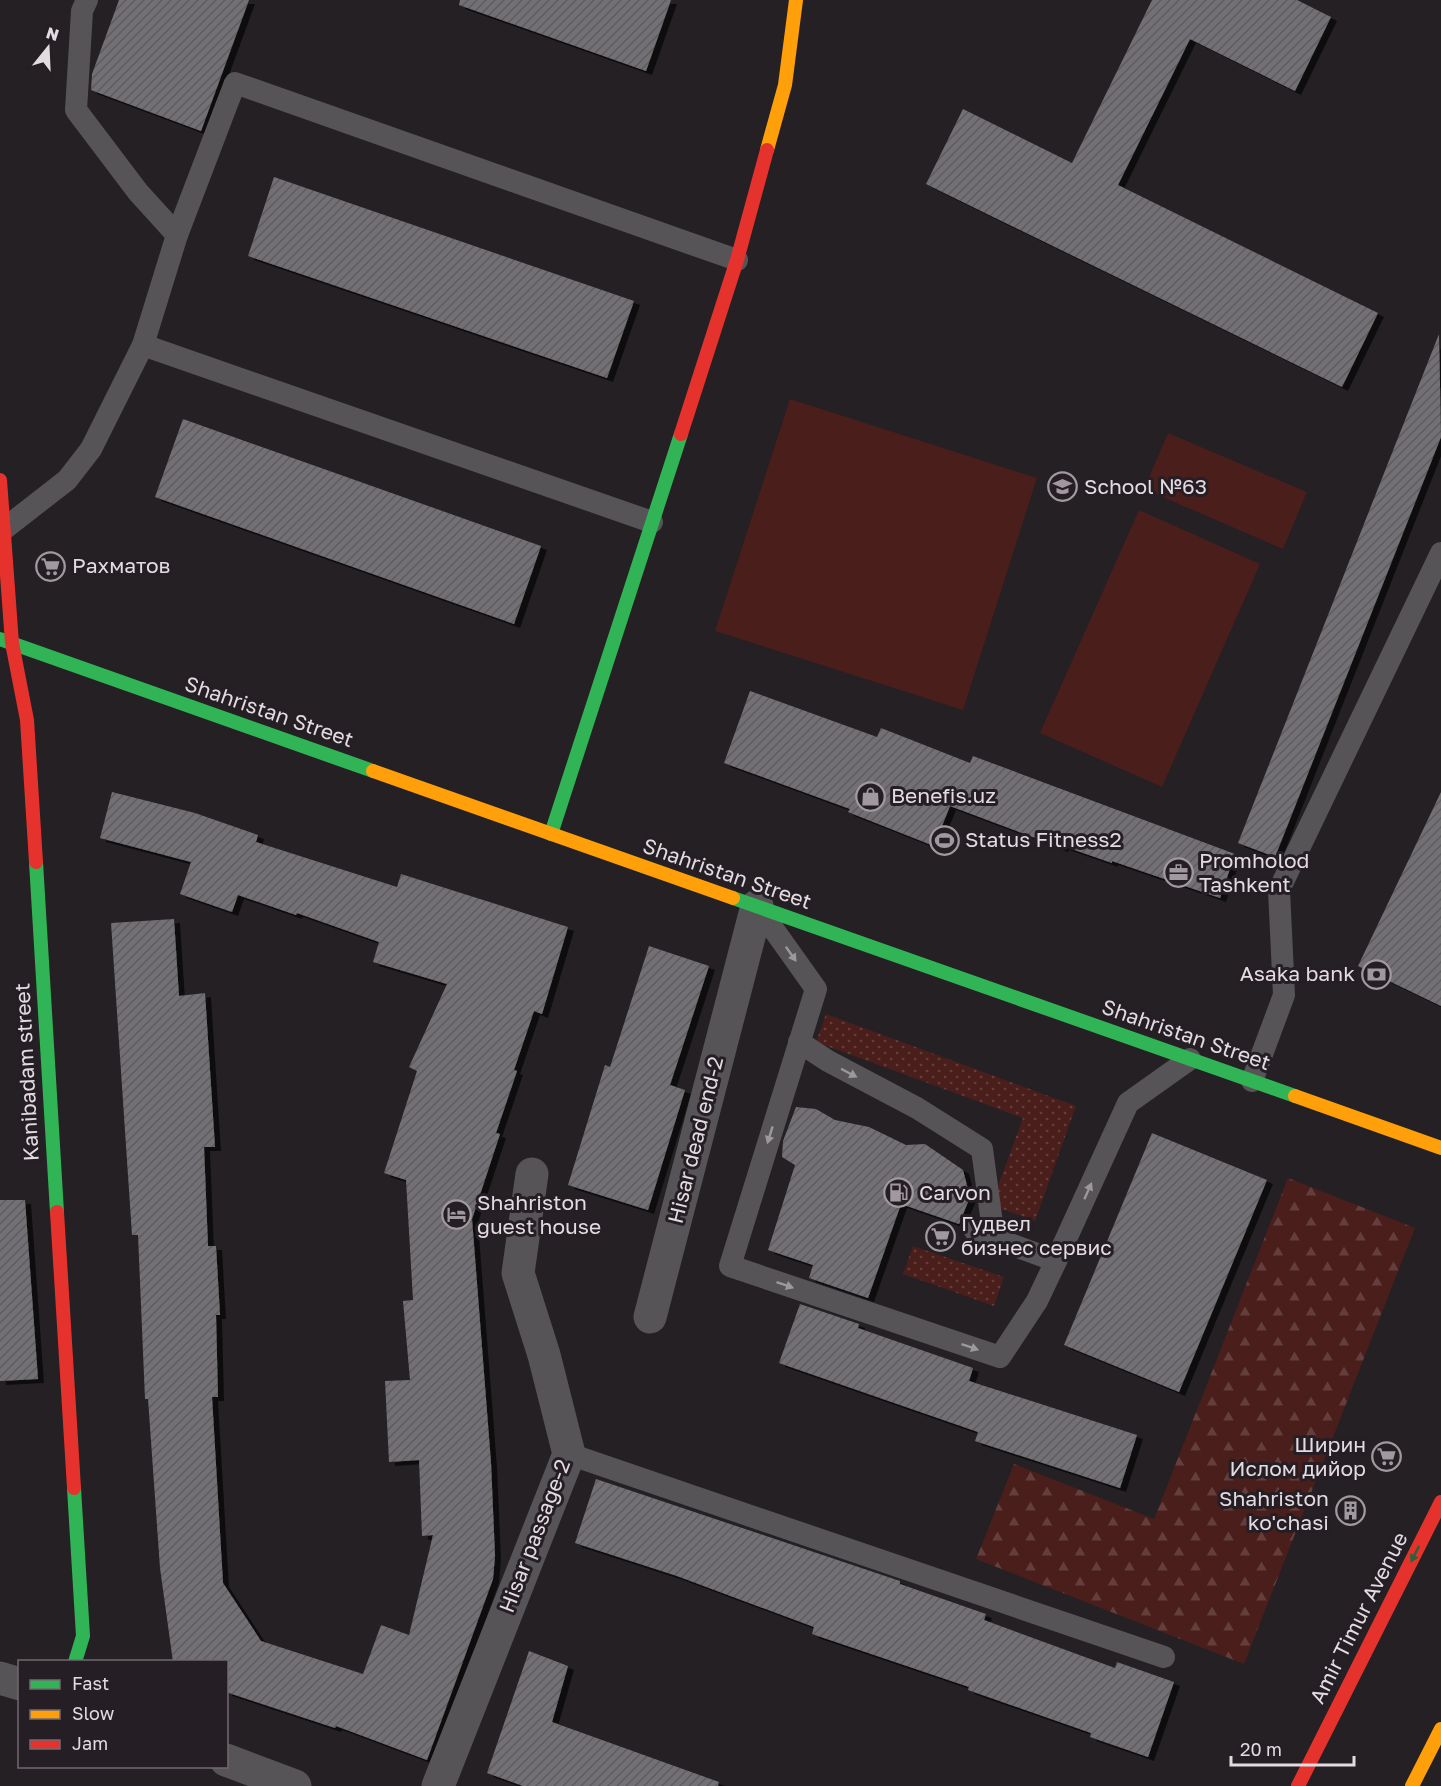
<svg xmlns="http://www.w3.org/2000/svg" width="1441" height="1786" viewBox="0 0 1441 1786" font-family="'Golos Text',sans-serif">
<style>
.grass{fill:url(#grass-dots)}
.forest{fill:url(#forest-firs)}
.park{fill:#491e1b}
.building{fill:url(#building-hatch);filter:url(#shadow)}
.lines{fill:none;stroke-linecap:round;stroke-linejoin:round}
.lane{stroke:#575457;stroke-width:22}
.street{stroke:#575457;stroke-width:33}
.fast{stroke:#30b455;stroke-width:14}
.slow{stroke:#ff9f0a;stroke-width:14}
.jam{stroke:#e5322d;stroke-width:14}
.oneway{fill:#9c989c}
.oneway2{fill:#2a623b}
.labels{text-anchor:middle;stroke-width:6;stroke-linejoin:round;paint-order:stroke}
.poi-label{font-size:21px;fill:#e2dce1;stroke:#261e25;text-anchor:start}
.street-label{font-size:21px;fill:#e2dce1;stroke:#261e25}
</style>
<defs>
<pattern id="grass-dots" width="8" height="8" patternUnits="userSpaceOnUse" patternTransform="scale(1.5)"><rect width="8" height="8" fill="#491e1b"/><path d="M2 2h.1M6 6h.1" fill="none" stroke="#633e3c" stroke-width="1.8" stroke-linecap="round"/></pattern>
<pattern id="forest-firs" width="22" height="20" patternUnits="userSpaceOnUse" patternTransform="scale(1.5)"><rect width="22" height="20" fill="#491e1b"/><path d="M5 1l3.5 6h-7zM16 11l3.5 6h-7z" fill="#633e3c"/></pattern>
<pattern id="building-hatch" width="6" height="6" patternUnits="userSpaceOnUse" patternTransform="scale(1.5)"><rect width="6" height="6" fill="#737074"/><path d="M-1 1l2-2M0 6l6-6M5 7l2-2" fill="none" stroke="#5e5b5e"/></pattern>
<filter id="shadow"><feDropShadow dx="6" dy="4" stdDeviation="0" flood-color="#0009"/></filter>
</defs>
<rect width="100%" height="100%" fill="#242024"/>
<g class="grass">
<polygon points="826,1014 1076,1106 1035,1221 991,1205 1023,1118 816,1042"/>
<polygon points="913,1246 1004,1277 994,1306 903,1274"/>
</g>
<polygon class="forest" points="1288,1178 1415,1228 1244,1664 976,1559 1014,1464 1154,1519"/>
<g class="park">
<polygon points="790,399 1037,478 963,710 715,631"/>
<polygon points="1168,433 1307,492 1283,549 1144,489"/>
<polygon points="1139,510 1260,564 1162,787 1040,733"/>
</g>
<g class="building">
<polygon points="119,0 249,0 201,131 91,90 92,74"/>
<polygon points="460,0 671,0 646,71 459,5"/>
<polygon points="1152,0 1297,0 1331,17 1295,91 1190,39 1118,185 1378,313 1342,387 926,184 963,109 1072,163"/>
<polygon points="274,177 634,301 607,378 248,256"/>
<polygon points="1439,334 1441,437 1275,857 1238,843"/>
<polygon points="183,419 541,546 514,624 155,497"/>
<polygon points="750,691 877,737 881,728 970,763 973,756 1235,854 1220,898 1112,861 1112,863 1063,846 1062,848 950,806 934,846 848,812 850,809 724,763"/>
<polygon points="112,792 195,813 258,835 256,842 397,887 401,874 568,927 542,1014 534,1011 514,1070 517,1071 496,1133 500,1134 472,1219 491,1463 495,1556 493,1579 427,1760 336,1726 335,1728 226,1692 226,1662 173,1662 160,1568 148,1399 145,1399 138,1235 132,1235 111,923 174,919 179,996 205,993 215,1147 204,1147 208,1246 216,1246 220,1315 216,1315 218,1397 212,1397 223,1583 261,1641 363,1674 381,1625 409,1635 433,1535 422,1536 419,1460 389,1462 385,1381 410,1380 403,1301 413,1300 406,1180 384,1173 417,1071 409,1067 447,984 373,962 379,942 297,913 296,915 238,895 232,912 180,894 191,862 100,838"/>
<polygon points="1441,792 1441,1006 1358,966"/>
<polygon points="649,946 709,966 670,1085 685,1090 648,1210 568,1185 605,1065 610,1067"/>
<polygon points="796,1107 816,1109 835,1120 869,1127 906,1145 925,1144 963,1170 970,1197 959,1224 901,1204 868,1298 809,1278 813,1265 768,1250 795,1165 782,1157 783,1141"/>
<polygon points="1152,1133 1267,1180 1179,1392 1064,1345"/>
<polygon points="0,1200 25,1200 38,1379 0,1381"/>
<polygon points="800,1304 859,1324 858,1328 973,1368 969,1381 1137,1435 1120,1488 975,1441 978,1432 779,1363"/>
<polygon points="596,1479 900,1581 900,1584 986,1614 984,1620 1115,1668 1117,1662 1174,1682 1148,1757 1090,1737 1091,1733 968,1690 969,1687 812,1634 814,1627 677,1576 575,1543"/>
<polygon points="529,1651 568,1666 552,1722 719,1782 718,1786 523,1786 487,1773"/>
</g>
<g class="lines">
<g class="lane">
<polyline points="87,0 82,11 76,110 138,192 177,235"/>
<polyline points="143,345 652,522"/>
<polyline points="4,529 67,480 91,449 143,345 177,235 235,83 737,260"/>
<polyline points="757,906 816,989 730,1266 1000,1357 1037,1301 1056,1261"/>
<polyline points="799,1042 828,1061 917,1108 982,1149 994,1238"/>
<polyline points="1252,1081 1284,995 1279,890 1441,553"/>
<polyline points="975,1231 1056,1261 1128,1103 1190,1059"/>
<polyline points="569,1454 1164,1657"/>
</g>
<g class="street">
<polyline points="650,1317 757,906"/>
<polyline points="0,1678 20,1684"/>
<polyline points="226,1760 295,1786"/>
<polyline points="438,1786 569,1454 544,1355 518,1273 532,1174"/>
</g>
<g class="fast">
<polyline points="0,639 373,771"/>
<polyline points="551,834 681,434"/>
<polyline points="36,862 57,1212"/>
<polyline points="733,898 1295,1096"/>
<polyline points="74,1488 83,1636 75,1662"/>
</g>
<g class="slow">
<polyline points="767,150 785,85 796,0"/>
<polyline points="373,771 733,898"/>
<polyline points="1295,1096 1441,1148"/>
<polyline points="1412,1786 1441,1729"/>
</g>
<g class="jam">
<polyline points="681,434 737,260 767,150"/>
<polyline points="0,480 12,643 27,720 36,862"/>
<polyline points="57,1212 74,1488"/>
<polyline points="1298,1786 1441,1502"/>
</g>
</g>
<defs><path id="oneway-solid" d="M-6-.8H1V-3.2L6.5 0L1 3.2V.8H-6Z" transform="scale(1.5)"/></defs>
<g class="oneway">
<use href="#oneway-solid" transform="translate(791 954) rotate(55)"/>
<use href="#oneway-solid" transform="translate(849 1073) rotate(28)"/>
<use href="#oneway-solid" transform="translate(770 1135) rotate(107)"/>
<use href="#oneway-solid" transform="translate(1088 1191) rotate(-66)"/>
<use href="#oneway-solid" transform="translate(785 1285) rotate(19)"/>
<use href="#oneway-solid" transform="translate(970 1347) rotate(19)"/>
</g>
<use class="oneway2" href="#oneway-solid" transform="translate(1415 1554) rotate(117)"/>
<defs>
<symbol id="school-ring" viewBox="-11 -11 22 22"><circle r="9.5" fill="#261e25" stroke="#a09a9f" stroke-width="1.5"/><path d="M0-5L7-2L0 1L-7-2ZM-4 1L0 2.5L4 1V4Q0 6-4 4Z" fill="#a09a9f"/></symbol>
<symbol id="supermarket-ring" viewBox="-11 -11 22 22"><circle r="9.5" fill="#261e25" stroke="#a09a9f" stroke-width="1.5"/><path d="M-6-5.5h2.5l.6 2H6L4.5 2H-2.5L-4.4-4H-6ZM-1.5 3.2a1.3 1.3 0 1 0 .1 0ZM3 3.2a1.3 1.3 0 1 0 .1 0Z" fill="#a09a9f"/></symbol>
<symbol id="shop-ring" viewBox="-11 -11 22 22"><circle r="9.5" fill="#261e25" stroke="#a09a9f" stroke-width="1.5"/><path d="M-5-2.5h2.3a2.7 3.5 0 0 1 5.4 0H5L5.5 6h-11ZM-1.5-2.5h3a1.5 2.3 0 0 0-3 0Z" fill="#a09a9f"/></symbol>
<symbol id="stadium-ring" viewBox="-11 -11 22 22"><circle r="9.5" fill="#261e25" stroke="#a09a9f" stroke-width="1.5"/><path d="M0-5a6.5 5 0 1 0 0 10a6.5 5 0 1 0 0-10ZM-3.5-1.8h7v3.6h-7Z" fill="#a09a9f"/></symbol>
<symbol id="office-ring" viewBox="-11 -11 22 22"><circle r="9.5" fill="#261e25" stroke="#a09a9f" stroke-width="1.5"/><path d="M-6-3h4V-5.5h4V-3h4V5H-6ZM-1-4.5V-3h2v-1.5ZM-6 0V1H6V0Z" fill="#a09a9f"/></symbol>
<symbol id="bank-ring" viewBox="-11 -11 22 22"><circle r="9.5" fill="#261e25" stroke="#a09a9f" stroke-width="1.5"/><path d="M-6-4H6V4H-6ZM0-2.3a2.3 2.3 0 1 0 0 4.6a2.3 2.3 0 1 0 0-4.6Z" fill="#a09a9f"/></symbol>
<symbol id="fuel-ring" viewBox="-11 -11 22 22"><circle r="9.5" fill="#261e25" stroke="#a09a9f" stroke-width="1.5"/><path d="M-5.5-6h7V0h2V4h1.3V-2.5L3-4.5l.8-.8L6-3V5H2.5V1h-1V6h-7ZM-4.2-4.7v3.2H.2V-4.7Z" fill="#a09a9f"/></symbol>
<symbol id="hotel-ring" viewBox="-11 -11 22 22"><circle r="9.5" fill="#261e25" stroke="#a09a9f" stroke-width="1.5"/><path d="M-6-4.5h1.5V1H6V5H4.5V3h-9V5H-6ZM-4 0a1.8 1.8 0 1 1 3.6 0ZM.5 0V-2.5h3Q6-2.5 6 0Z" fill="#a09a9f"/></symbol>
<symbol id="building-ring" viewBox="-11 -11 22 22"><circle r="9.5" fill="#261e25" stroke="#a09a9f" stroke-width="1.5"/><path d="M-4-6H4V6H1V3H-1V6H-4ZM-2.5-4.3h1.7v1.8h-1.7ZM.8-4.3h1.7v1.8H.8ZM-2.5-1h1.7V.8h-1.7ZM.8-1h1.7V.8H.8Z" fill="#a09a9f"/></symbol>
</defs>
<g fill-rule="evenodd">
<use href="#school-ring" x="1046" y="470" width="33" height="33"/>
<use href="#supermarket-ring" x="34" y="550" width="33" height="33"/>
<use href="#shop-ring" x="854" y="780" width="33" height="33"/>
<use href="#stadium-ring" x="928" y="824" width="33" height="33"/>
<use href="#office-ring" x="1162" y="856" width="33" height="33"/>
<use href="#bank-ring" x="1360" y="958" width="33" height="33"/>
<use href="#fuel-ring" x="882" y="1176" width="33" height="33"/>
<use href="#hotel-ring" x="440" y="1198" width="33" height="33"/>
<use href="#supermarket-ring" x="924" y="1220" width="33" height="33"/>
<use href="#supermarket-ring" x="1370" y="1440" width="33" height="33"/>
<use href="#building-ring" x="1334" y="1494" width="33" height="33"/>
</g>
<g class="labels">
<g class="poi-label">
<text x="1084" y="494">School №63</text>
<text x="72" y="573">Рахматов</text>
<text x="891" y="803">Benefis.uz</text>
<text x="965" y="847">Status Fitness2</text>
<text x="1199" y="868">Promholod<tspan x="1199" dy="24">Tashkent</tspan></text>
<text x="1355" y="981" text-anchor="end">Asaka bank</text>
<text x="919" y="1200">Carvon</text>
<text x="477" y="1210">Shahriston<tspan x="477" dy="24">guest house</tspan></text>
<text x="961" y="1231">Гудвел<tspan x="961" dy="24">бизнес сервис</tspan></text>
<text x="1366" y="1452" text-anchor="end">Ширин<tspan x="1366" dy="24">Ислом дийор</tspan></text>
<text x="1329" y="1506" text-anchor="end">Shahriston<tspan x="1329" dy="24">ko'chasi</tspan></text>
</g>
<g class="street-label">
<text transform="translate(269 712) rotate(19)" y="7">Shahristan Street</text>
<text transform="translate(727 874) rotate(19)" y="7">Shahristan Street</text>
<text transform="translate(1186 1035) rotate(19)" y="7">Shahristan Street</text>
<text transform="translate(27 1072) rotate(-93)" y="7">Kanibadam street</text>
<text transform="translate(696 1140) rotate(-76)" y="7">Hisar dead end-2</text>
<text transform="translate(535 1536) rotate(-69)" y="7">Hisar passage-2</text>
<text transform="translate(1359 1618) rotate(-63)" y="7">Amir Timur Avenue</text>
</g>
</g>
<rect x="18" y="1660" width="210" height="108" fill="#261e25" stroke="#716a70" stroke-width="1.5"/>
<rect x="30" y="1680" width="30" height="9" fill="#30b455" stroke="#716a70" stroke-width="1.5"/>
<text x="72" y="1690" font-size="18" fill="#e2dce1">Fast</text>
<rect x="30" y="1710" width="30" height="9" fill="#ff9f0a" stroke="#716a70" stroke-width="1.5"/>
<text x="72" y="1720" font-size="18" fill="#e2dce1">Slow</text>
<rect x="30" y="1740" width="30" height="9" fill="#e5322d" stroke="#716a70" stroke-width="1.5"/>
<text x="72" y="1750" font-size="18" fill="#e2dce1">Jam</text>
<g transform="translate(48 48) rotate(18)" stroke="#261e25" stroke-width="4.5" paint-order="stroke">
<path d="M0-4.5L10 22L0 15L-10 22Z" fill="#e2dce1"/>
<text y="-9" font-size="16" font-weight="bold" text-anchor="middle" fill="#e2dce1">N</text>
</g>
<path d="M1231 1756v9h123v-9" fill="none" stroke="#e2dce1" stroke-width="3"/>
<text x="1240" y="1756" font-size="18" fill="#e2dce1" stroke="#261e25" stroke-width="4.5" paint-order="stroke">20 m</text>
</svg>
